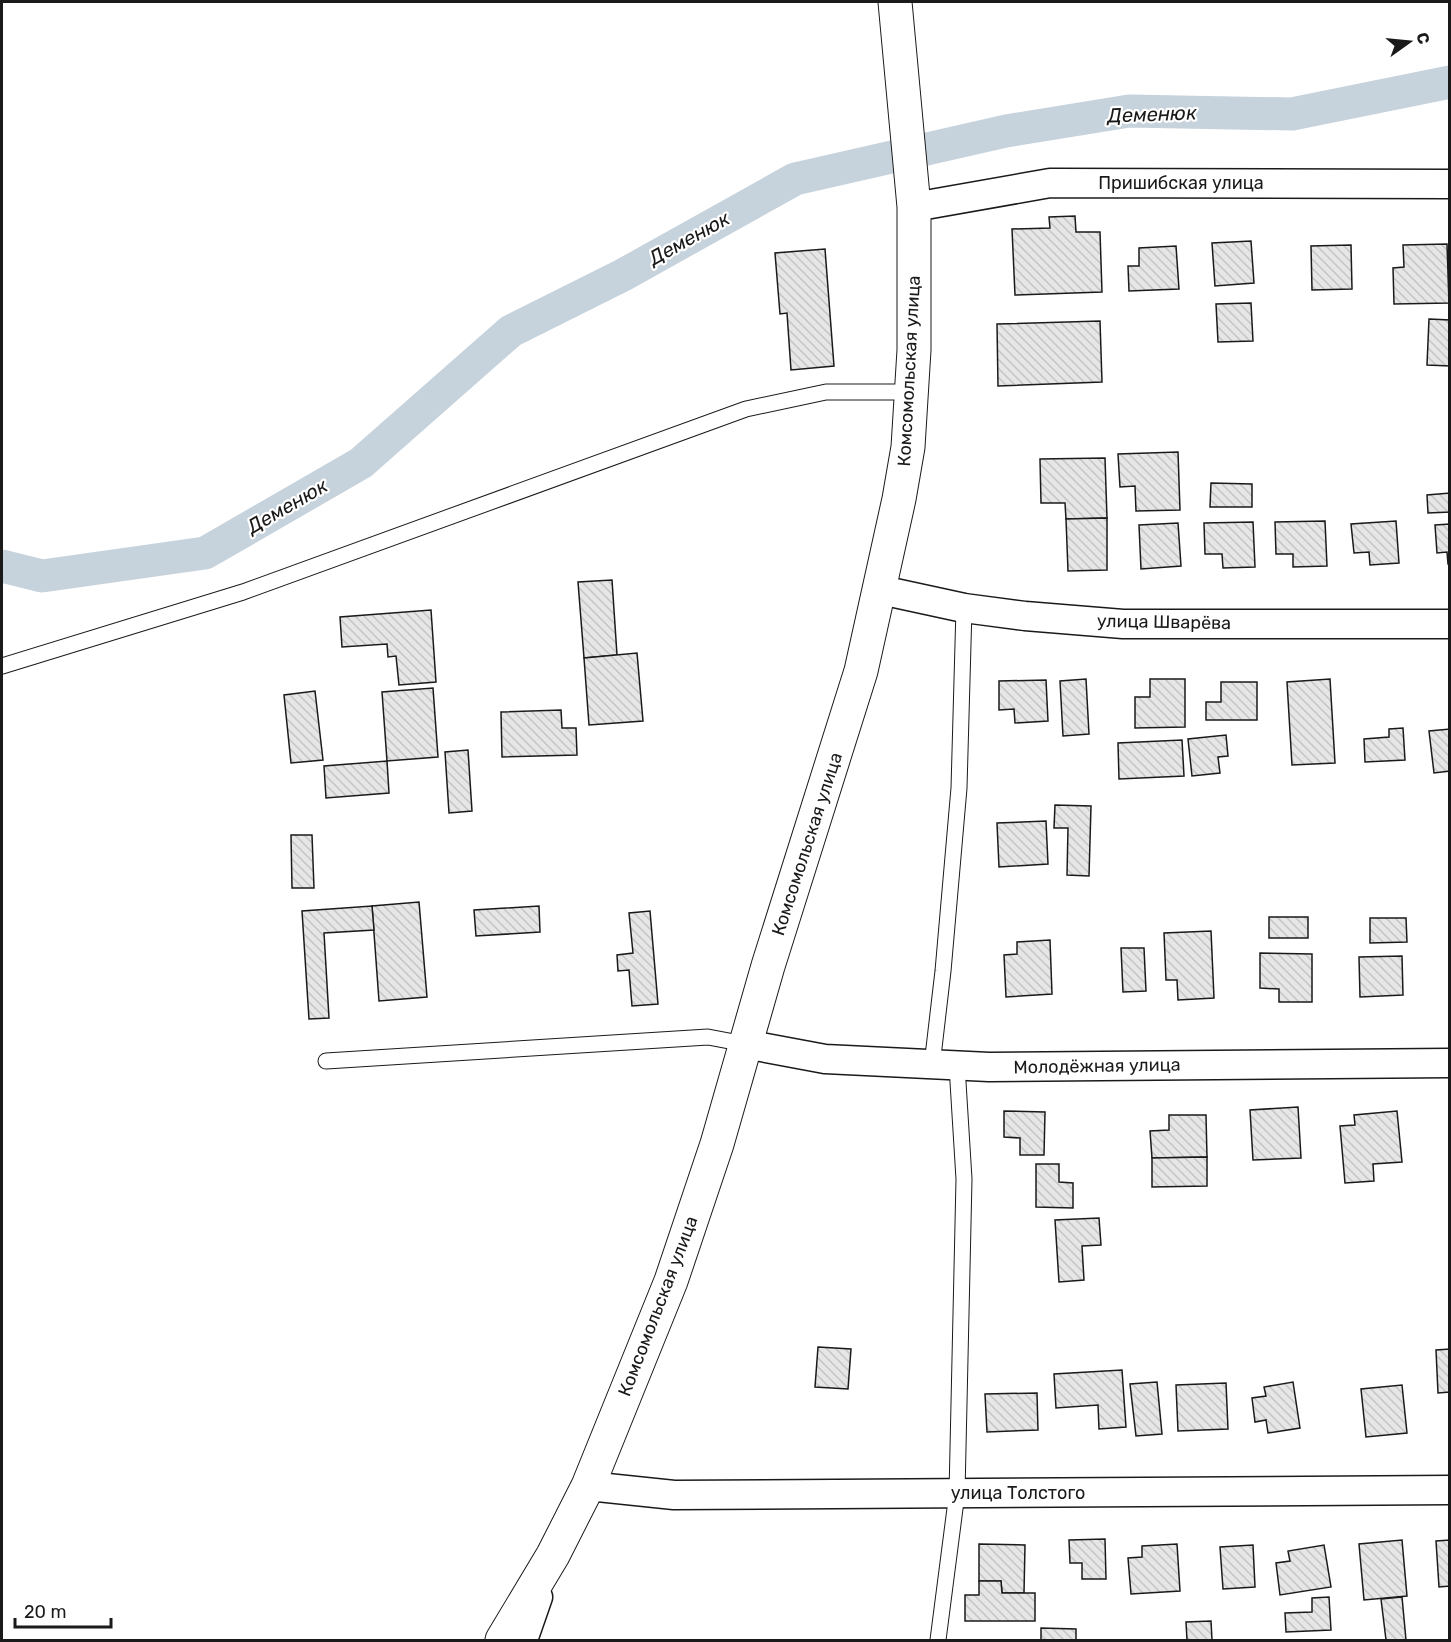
<svg xmlns="http://www.w3.org/2000/svg" width="1451" height="1642" viewBox="0 0 1451 1642" font-family="Rubik,sans-serif">
<style>
.lines{fill:none;stroke-linecap:round;stroke-linejoin:round}
.canal{stroke:#c6d2dc;stroke-width:33}
.building{fill:url(#building-back-hatch);stroke:#1a1a1a;stroke-width:1.5}
.lane-casing{stroke:#1a1a1a;stroke-width:17}
.street-casing{stroke:#1a1a1a;stroke-width:31}
.secondary-casing{stroke:#1a1a1a;stroke-width:35}
.lane{stroke:#fff;stroke-width:15}
.street{stroke:#fff;stroke-width:28}
.secondary{stroke:#fff;stroke-width:33}
.labels{text-anchor:middle;stroke-width:4.5;stroke-linejoin:round;paint-order:stroke}
.street-label{font-size:18px;fill:#1a1a1a;stroke:#fff}
.water-label{font-size:20px;font-style:italic;fill:#1a1a1a;stroke:#fff}
</style>
<defs>
<pattern id="building-back-hatch" width="6" height="6" patternUnits="userSpaceOnUse" patternTransform="scale(1.5)"><rect width="6" height="6" fill="#e6e6e6"/><path d="M-1 5l2 2M0 0l6 6M5-1l2 2" fill="none" stroke="#c5c5c5"/></pattern>
</defs>
<rect width="100%" height="100%" fill="#fff"/>
<g class="lines">
<polyline class="canal" points="2,566 42,576 205,553 361,463 511,331 623,275 795,179 1006,131 1129,111 1292,114 1450,82"/>
</g>
<g class="building">
<polygon points="1075,216 1076,232 1100,232 1102,292 1015,295 1012,229 1050,228 1049,217"/>
<polygon points="1251,241 1254,283 1215,286 1212,243"/>
<polygon points="1447,244 1449,303 1394,304 1393,268 1404,267 1403,245"/>
<polygon points="1351,245 1352,289 1312,290 1311,246"/>
<polygon points="1176,246 1179,289 1129,291 1128,266 1139,266 1139,248"/>
<polygon points="825,249 834,366 791,370 787,313 780,314 775,253"/>
<polygon points="1251,303 1253,341 1218,342 1216,304"/>
<polygon points="1429,319 1450,320 1450,366 1427,365"/>
<polygon points="1100,321 1102,382 998,386 997,324"/>
<polygon points="1178,452 1180,510 1136,511 1135,486 1120,487 1118,454"/>
<polygon points="1105,458 1107,518 1066,519 1065,503 1041,503 1040,459"/>
<polygon points="1211,483 1252,484 1252,507 1210,507"/>
<polygon points="1450,493 1450,512 1428,513 1427,495"/>
<polygon points="1107,518 1107,570 1068,571 1066,519"/>
<polygon points="1325,521 1327,566 1293,567 1293,554 1276,554 1275,522"/>
<polygon points="1396,521 1399,563 1370,565 1369,552 1354,553 1351,524"/>
<polygon points="1253,522 1255,567 1223,568 1222,554 1205,554 1204,523"/>
<polygon points="1178,523 1181,566 1141,569 1139,525"/>
<polygon points="1450,524 1450,564 1448,564 1447,552 1437,553 1435,525"/>
<polygon points="612,580 617,655 584,658 578,582"/>
<polygon points="431,610 436,682 399,685 396,656 388,657 387,644 342,647 340,617"/>
<polygon points="637,653 643,721 589,725 584,658"/>
<polygon points="1086,679 1089,734 1063,736 1060,681"/>
<polygon points="1150,679 1185,679 1185,727 1135,728 1135,697 1150,697"/>
<polygon points="1330,679 1335,763 1292,765 1287,682"/>
<polygon points="1046,680 1048,721 1015,723 1014,709 999,710 999,681"/>
<polygon points="1221,682 1257,682 1257,720 1206,720 1206,702 1221,702"/>
<polygon points="433,688 438,757 387,761 382,692"/>
<polygon points="315,691 323,760 291,763 284,695"/>
<polygon points="561,710 562,728 576,728 577,755 502,757 501,712"/>
<polygon points="1403,728 1405,760 1365,762 1364,739 1389,737 1389,729"/>
<polygon points="1450,729 1450,771 1434,773 1429,731"/>
<polygon points="1226,735 1228,756 1218,757 1220,773 1192,776 1188,739"/>
<polygon points="1182,740 1184,776 1119,779 1118,743"/>
<polygon points="468,750 472,811 449,813 445,752"/>
<polygon points="387,761 389,793 326,798 324,766"/>
<polygon points="1055,805 1091,806 1089,876 1067,875 1068,828 1054,828"/>
<polygon points="1046,821 1048,864 999,867 997,823"/>
<polygon points="291,835 312,835 314,888 292,888"/>
<polygon points="419,902 427,997 379,1001 372,906"/>
<polygon points="372,906 374,930 324,933 329,1018 309,1019 302,911"/>
<polygon points="539,906 540,932 476,936 474,910"/>
<polygon points="650,911 658,1004 632,1006 629,970 618,971 617,955 633,953 629,913"/>
<rect x="1269" y="917" width="39" height="21"/>
<polygon points="1370,918 1406,918 1407,942 1370,943"/>
<polygon points="1211,931 1214,998 1178,1000 1177,980 1166,980 1164,933"/>
<polygon points="1050,940 1052,994 1006,997 1004,955 1017,954 1017,942"/>
<polygon points="1121,948 1144,948 1146,991 1123,992"/>
<polygon points="1260,953 1312,954 1312,1002 1279,1002 1279,989 1260,988"/>
<polygon points="1402,956 1403,995 1360,997 1359,957"/>
<polygon points="1298,1107 1301,1158 1253,1160 1250,1110"/>
<polygon points="1004,1111 1045,1112 1044,1155 1020,1155 1020,1138 1004,1137"/>
<polygon points="1397,1111 1402,1162 1373,1164 1374,1181 1345,1183 1340,1126 1355,1125 1354,1115"/>
<polygon points="1169,1115 1206,1115 1207,1157 1152,1158 1150,1131 1169,1130"/>
<polygon points="1207,1157 1207,1186 1152,1187 1152,1158"/>
<polygon points="1036,1164 1059,1164 1059,1182 1073,1183 1073,1208 1036,1207"/>
<polygon points="1099,1218 1101,1245 1082,1246 1084,1280 1059,1282 1055,1220"/>
<polygon points="818,1347 851,1349 848,1389 815,1387"/>
<polygon points="1450,1349 1450,1392 1438,1393 1436,1350"/>
<polygon points="1122,1370 1126,1427 1099,1429 1098,1405 1056,1408 1054,1374"/>
<polygon points="1157,1382 1162,1434 1136,1436 1130,1384"/>
<polygon points="1293,1382 1300,1428 1268,1433 1266,1420 1255,1422 1252,1398 1266,1396 1264,1387"/>
<polygon points="1226,1383 1228,1429 1178,1431 1176,1385"/>
<polygon points="1402,1385 1407,1433 1366,1437 1361,1389"/>
<polygon points="1037,1393 1038,1430 987,1432 985,1394"/>
<polygon points="1105,1539 1106,1579 1082,1579 1082,1563 1070,1563 1069,1540"/>
<polygon points="1402,1540 1407,1596 1364,1600 1359,1544"/>
<polygon points="1450,1540 1450,1586 1439,1587 1436,1541"/>
<polygon points="979,1544 1025,1545 1024,1593 1002,1593 1001,1581 979,1581"/>
<polygon points="1177,1544 1180,1591 1131,1594 1128,1558 1142,1557 1142,1546"/>
<polygon points="1253,1545 1255,1587 1223,1589 1220,1547"/>
<polygon points="1324,1545 1331,1587 1280,1595 1276,1563 1290,1561 1288,1551"/>
<polygon points="979,1581 1001,1581 1002,1593 1035,1593 1035,1621 965,1621 965,1595 979,1595"/>
<polygon points="1329,1597 1331,1630 1286,1632 1285,1613 1312,1612 1312,1598"/>
<polygon points="1402,1597 1406,1640 1383,1640 1386,1640 1381,1599"/>
<polygon points="1211,1621 1212,1640 1187,1640 1186,1622"/>
<polygon points="1041,1628 1076,1629 1076,1640 1041,1640"/>
</g>
<g class="lines">
<defs>
<g id="lane">
<polyline points="2,666 243,592 746,409 826,392 911,392"/>
<polyline points="326,1061 708,1037 745,1044"/>
<polyline points="932,1065 943,971 959,788 964,608"/>
<polyline points="938,1640 957,1493 964,1179 957,1066"/>
</g>
<g id="street">
<polyline points="914,207 1050,183 1450,184"/>
<polyline points="881,590 964,608 1025,616 1123,624 1450,624"/>
<polyline points="745,1044 825,1059 989,1067 1450,1063"/>
<polyline points="588,1486 674,1495 1450,1490"/>
<polyline points="523,1640 538,1597"/>
</g>
<polyline id="secondary" points="502,1640 553,1555 588,1486 671,1281 717,1144 768,966 861,671 899,499 908,447 914,350 914,207 895,2"/>
</defs>
<use href="#lane" class="lane-casing"/>
<use href="#street" class="street-casing"/>
<use href="#secondary" class="secondary-casing"/>
<use href="#lane" class="lane"/>
<use href="#street" class="street"/>
<use href="#secondary" class="secondary"/>
</g>
<g class="labels">
<g class="street-label">
<text x="1181" y="189">Пришибская улица</text>
<text transform="translate(909 371) rotate(-87)" y="6">Комсомольская улица</text>
<text transform="translate(1164 622) rotate(1)" y="6">улица Шварёва</text>
<text transform="translate(807 844) rotate(-72)" y="6">Комсомольская улица</text>
<text transform="translate(1097 1066) rotate(-1)" y="6">Молодёжная улица</text>
<text transform="translate(658 1306) rotate(-69)" y="6">Комсомольская улица</text>
<text x="1018" y="1499">улица Толстого</text>
</g>
<g class="water-label">
<text transform="translate(1152 114) rotate(-2)" y="7">Деменюк</text>
<text transform="translate(689 238) rotate(-29)" y="7">Деменюк</text>
<text transform="translate(287 506) rotate(-30)" y="7">Деменюк</text>
</g>
</g>
<rect width="1451" height="1642" fill="none" stroke="#1a1a1a" stroke-width="6"/>
<g transform="translate(1409 42) rotate(75)" stroke="#ffffff" stroke-width="4.5" paint-order="stroke">
<path d="M0-4.5L10 22L0 15L-10 22Z" fill="#1a1a1a"/>
<text y="-9" font-size="16" font-weight="bold" text-anchor="middle" fill="#1a1a1a">С</text>
</g>
<path d="M15 1618v9h96v-9" fill="none" stroke="#1a1a1a" stroke-width="3"/>
<text x="24" y="1618" font-size="18" fill="#1a1a1a" stroke="#ffffff" stroke-width="4.5" paint-order="stroke">20 m</text>
</svg>
